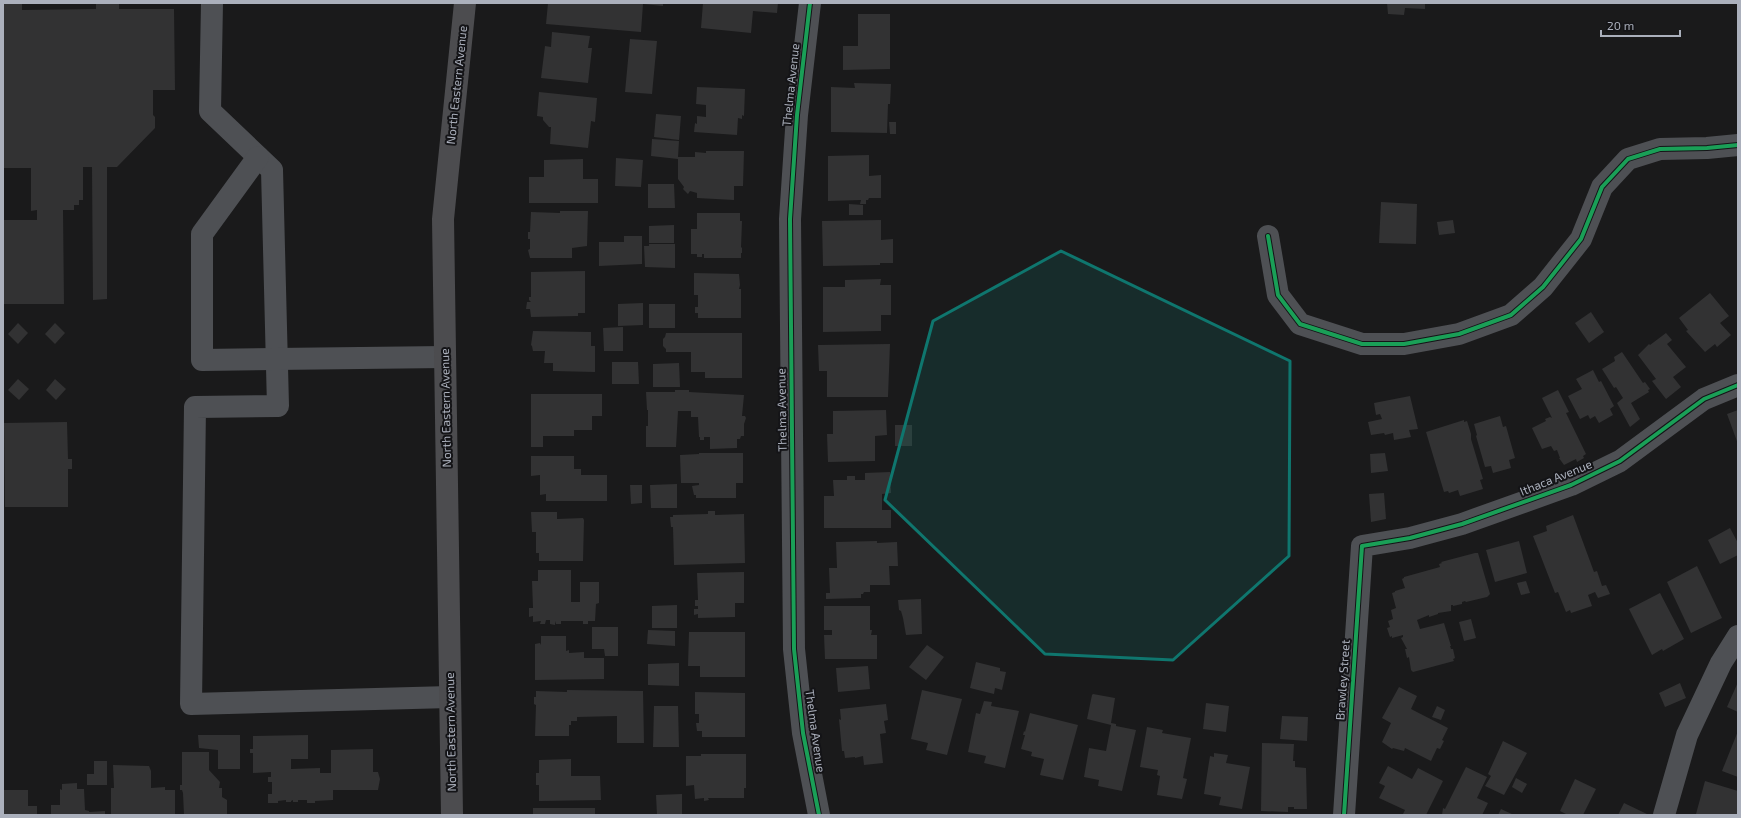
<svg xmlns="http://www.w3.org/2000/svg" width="1741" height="818" viewBox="0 0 1741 818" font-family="'Exo 2',sans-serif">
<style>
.building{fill:#323233}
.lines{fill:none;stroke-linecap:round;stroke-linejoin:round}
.minor{stroke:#4e5054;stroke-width:22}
.major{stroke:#4c4c4f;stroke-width:22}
.cycleway-casing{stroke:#141417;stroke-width:6}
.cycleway{stroke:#1a9f57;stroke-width:4}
.marked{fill:#0f766e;fill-opacity:0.2;stroke:#0f766e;stroke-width:3;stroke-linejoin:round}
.labels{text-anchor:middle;stroke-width:4;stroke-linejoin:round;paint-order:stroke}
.street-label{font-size:12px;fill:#abb0bc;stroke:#141417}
</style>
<rect width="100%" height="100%" fill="#1a1a1b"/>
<g class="building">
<polygon points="3,3 22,3 22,10 96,9 96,3 119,3 119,9 174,9 175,90 153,90 153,115 155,117 155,128 117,167 107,167 107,299 93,300 92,167 83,167 83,200 79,200 79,205 74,205 74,210 63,210 64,304 3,304 3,220 37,220 37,210 31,211 31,168 3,168"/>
<polygon points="548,3 663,3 663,6 643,4 641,32 546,24"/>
<polygon points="703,3 778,3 777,13 753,11 751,33 701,28"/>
<polygon points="1387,3 1425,3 1425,9 1405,8 1404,15 1388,14"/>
<polygon points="858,14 890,14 890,69 843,70 843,46 858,46"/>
<polygon points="552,32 590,36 588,48 592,48 588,83 541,78 545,46 551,47"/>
<polygon points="630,39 657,41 652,94 625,92"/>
<polygon points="854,83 891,84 890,104 888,104 887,133 831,132 831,87 855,88"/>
<polygon points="697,87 745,89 744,116 742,115 742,119 738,118 737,135 694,132 695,123 697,124 697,116 706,117 706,105 696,104"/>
<polygon points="539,92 597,98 595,122 591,121 588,148 550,144 551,127 549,127 543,120 543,117 537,116"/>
<polygon points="656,114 681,116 679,140 654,137"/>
<polygon points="889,122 896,122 896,134 890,134"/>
<polygon points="652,139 679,141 678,157 695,157 695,152 706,153 706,151 744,151 743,186 734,186 734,200 697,198 697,193 690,191 688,194 683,189 684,187 678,179 678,159 651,156"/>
<polygon points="869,155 869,176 881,175 881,198 869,198 868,200 866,200 866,204 860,204 861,200 828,201 828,156"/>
<polygon points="616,158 643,160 641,187 615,186"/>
<polygon points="583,159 583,179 598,179 598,203 529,203 529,177 544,177 544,160"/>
<polygon points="648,184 674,184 675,208 648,208"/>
<polygon points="1381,202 1417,204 1416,244 1379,243"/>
<polygon points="849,204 863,205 863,215 849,215"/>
<polygon points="560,211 588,211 587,246 572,248 572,258 530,258 528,250 530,249 530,239 528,239 528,232 530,232 531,212 560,213"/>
<polygon points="697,213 740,213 740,221 742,221 741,248 742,247 742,253 741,253 741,258 704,258 704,254 702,254 702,257 697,257 697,254 691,254 691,229 697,229"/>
<polygon points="881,220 881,240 893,239 893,263 880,263 880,265 823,266 822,221"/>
<polygon points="1453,220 1455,233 1439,235 1437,222"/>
<polygon points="674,225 674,243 649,243 649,226"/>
<polygon points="624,236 642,236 642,264 599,266 599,242 624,242"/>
<polygon points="649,244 675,244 675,268 645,267 644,246 649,246"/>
<polygon points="585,271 585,313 578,313 578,316 531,317 530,309 526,309 527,302 531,302 529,300 529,297 531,297 531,272"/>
<polygon points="694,273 739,274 740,285 739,289 741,289 741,318 698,318 698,313 695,313 695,307 698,307 698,295 694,295"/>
<polygon points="881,279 880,285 891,285 891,315 881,315 881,331 823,332 823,287 845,287 845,280"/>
<polygon points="1710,293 1729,316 1720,323 1731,335 1717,347 1715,344 1705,352 1686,331 1688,330 1679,318"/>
<polygon points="643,303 643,325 618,326 618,304"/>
<rect x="649" y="304" width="26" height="24"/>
<polygon points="1591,312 1604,332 1589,343 1575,323"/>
<polygon points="18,323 28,333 18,344 8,334"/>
<polygon points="55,323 65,333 55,344 45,334"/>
<polygon points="623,327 623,351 604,351 603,328"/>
<polygon points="533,331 591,332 591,346 595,346 595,372 553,371 553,363 544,363 545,351 533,351 532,346 531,345"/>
<polygon points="666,333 742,333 742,378 705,378 705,372 691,372 691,352 666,352 666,349 663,346 663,339 665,337"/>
<polygon points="1666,333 1672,340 1667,344 1686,367 1673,377 1681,387 1666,399 1652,381 1656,379 1638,355 1649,344 1650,345"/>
<polygon points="890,344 888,397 827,397 827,371 819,371 818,345"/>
<polygon points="1622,352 1643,383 1645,382 1650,389 1648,390 1649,392 1631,403 1640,419 1630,427 1617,403 1623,398 1616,387 1614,388 1602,369 1615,361 1614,357"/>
<polygon points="612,362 638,362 639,384 612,384"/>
<polygon points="679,363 680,387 653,387 653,364"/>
<polygon points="1593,370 1599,382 1601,381 1614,406 1610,409 1613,415 1599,423 1595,416 1590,419 1588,415 1580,419 1568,396 1582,389 1576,379"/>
<polygon points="18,379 29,389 19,400 8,390"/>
<polygon points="55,379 66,389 56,400 46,390"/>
<polygon points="675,390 689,390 689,392 744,395 742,416 745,416 746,418 744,424 744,436 741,436 740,439 737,439 737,448 710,449 710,437 704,437 704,440 700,440 700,437 699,437 698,417 691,417 691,411 678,411 676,447 646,447 646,426 648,426 648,410 647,410 646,392 675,392"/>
<polygon points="1558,390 1569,412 1566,413 1586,454 1583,456 1584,458 1577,462 1576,459 1564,465 1559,458 1560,458 1557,450 1554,451 1551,446 1542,449 1532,428 1546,421 1545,419 1550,417 1552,418 1542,398"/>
<polygon points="531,394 602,394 602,416 592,416 592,430 574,430 574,436 543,436 543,447 531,447"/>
<polygon points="1410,396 1418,429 1409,430 1411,437 1394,440 1393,433 1385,435 1384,433 1371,435 1368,422 1382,419 1380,414 1376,415 1374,403"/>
<polygon points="886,410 887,435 875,436 875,461 828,462 827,434 833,434 833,411"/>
<polygon points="1738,410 1738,444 1727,414"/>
<polygon points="1500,416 1503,427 1506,426 1515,458 1509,460 1511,468 1493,473 1491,466 1485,467 1476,436 1477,435 1474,424"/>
<polygon points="1464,420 1464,422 1467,421 1471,434 1471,439 1483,479 1480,480 1483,489 1460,496 1458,490 1449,493 1448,491 1444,492 1426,432"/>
<polygon points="67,422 68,459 72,459 72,469 68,469 68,507 5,507 4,423"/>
<rect x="895" y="425" width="17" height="21"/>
<polygon points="699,453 743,453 743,483 736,483 736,498 696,498 696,495 694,495 692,486 699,485 699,483 681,483 680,455 699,454"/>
<polygon points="1385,453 1388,471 1371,473 1370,454"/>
<polygon points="531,456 574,456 574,469 581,469 581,475 607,475 607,501 546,501 546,494 540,495 540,475 531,476"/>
<polygon points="890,472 891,493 882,494 882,510 891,510 891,528 824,528 824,496 834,496 833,480 847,480 847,476 855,476 855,480 865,480 865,473"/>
<polygon points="677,484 677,508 651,508 650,485"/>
<polygon points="630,485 642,485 642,503 631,504"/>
<polygon points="1384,493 1386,519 1371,522 1369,494"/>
<polygon points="708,511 715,511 715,515 744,514 745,563 674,565 673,527 671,527 670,517 673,517 673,515 708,514"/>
<polygon points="531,512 557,512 557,519 583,518 584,520 583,561 539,561 539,553 536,553 536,532 532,532"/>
<polygon points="1573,515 1594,572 1597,571 1602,586 1606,585 1610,594 1598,598 1595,592 1588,595 1592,606 1571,613 1570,610 1566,612 1558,592 1555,593 1533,536 1547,531 1546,526"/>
<polygon points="1730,528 1738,543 1738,555 1720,564 1708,540"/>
<polygon points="877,541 877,543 897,542 898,566 889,566 890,585 870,585 870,592 864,592 863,594 861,594 861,598 826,599 826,593 830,593 829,568 837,568 836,542"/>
<polygon points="1519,541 1527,573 1495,582 1486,550"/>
<polygon points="1475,553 1478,553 1490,594 1487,597 1466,602 1465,601 1462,602 1462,604 1453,606 1453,605 1451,605 1451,611 1438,613 1438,614 1429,617 1429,615 1417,620 1420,629 1444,623 1451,646 1450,646 1451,649 1453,649 1455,658 1453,659 1454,661 1413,672 1411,670 1409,657 1407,658 1405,649 1407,649 1401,638 1403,637 1403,635 1392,638 1392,636 1390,637 1387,628 1390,627 1388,621 1393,619 1391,610 1396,608 1392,593 1395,592 1395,591 1405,588 1402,579 1404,578 1404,577 1440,567 1439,564 1442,563 1441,562"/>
<polygon points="1697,566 1722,618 1691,633 1667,582"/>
<polygon points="538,570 571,570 571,602 580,602 580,582 599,582 599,603 596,604 595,621 588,621 588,624 583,624 583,621 561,621 561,624 556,624 555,621 555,625 550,624 550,620 546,620 545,624 540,624 541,621 533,622 533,616 529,617 529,608 533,608 532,581 538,581"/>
<polygon points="744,572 744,603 735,603 735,617 698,618 698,614 694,615 694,609 698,609 698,606 695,606 695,600 698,600 697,573"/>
<polygon points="1526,581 1530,593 1521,595 1517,583"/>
<polygon points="1660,593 1684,639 1663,651 1662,649 1652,655 1629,609"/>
<polygon points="921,599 922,634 906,635 903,618 901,611 899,610 898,600"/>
<polygon points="677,605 677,628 652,628 652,606"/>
<polygon points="824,606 870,606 870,630 872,630 871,635 877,635 877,659 825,659 824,635 832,635 832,630 824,630"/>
<polygon points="1471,619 1476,638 1464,641 1459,622"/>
<polygon points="592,627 618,627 618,656 605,656 604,649 592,649"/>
<polygon points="648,630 675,631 675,646 647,644"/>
<polygon points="689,632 745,632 745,677 700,677 700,666 688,666"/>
<polygon points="541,636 566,636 566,651 569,650 569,653 584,652 584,658 604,658 604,679 535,680 535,644 540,643 541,645"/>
<polygon points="927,645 944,657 926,680 909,667"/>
<polygon points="976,662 1000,668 1000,671 1006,672 1002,690 995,688 994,694 970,688"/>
<polygon points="679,663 679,686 648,685 648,664"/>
<polygon points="868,666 870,689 838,692 836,668"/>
<polygon points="1738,682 1738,712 1727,707"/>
<polygon points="1680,683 1686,698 1665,707 1659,693"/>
<polygon points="1399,687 1417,696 1411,709 1448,728 1442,740 1444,741 1440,749 1437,748 1431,761 1405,748 1404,751 1393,748 1392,749 1382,742 1391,723 1382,718"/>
<polygon points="567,690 643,691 644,743 617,743 617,716 577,717 577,721 571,721 571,725 569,725 569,736 535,736 536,705 534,704 534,697 536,697 536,691 567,692"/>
<polygon points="922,690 962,699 947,755 926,750 928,743 911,739"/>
<polygon points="695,692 745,693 745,737 702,737 702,731 697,731 696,723 699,723 699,714 695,714"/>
<polygon points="1093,694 1115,698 1111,723 1116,724 1116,726 1136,730 1122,791 1098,786 1099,780 1084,777 1089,748 1106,751 1111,725 1087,719 1092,695"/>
<polygon points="984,701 992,702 991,706 1019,711 1005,768 984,763 986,756 968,752 976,713 980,714"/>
<polygon points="1206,703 1229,706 1226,732 1203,729"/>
<polygon points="886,704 888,720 884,721 886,733 880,734 883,763 864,765 863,756 855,758 855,757 845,758 844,751 842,751 839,719 841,720 840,709"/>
<polygon points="654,706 678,706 679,747 653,747"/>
<polygon points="1437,706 1445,710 1441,720 1432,717"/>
<polygon points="1030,713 1078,725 1063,780 1040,775 1044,759 1031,756 1032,752 1021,749 1025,735 1023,735 1024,731 1025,732"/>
<polygon points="1282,716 1308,717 1307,741 1280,739"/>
<polygon points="1147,727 1163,730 1162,733 1191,738 1183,778 1187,779 1182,799 1157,795 1160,776 1157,775 1158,770 1140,767"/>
<polygon points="1738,731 1738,777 1722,771"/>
<polygon points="198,735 240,735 240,769 218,769 218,750 199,748"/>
<polygon points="308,735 308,759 291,759 291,769 320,768 320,773 331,773 331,750 373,749 373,772 378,772 380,779 378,790 333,790 333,800 315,801 315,803 307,803 307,800 298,800 298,802 293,802 293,800 291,801 291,802 286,802 286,800 278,801 278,803 268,803 268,794 272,794 272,782 268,782 268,777 271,777 271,772 253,773 253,753 250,753 250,749 253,749 253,736"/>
<polygon points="1503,741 1527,753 1504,795 1485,786 1491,776 1488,774"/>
<polygon points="1262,743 1294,744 1293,761 1295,761 1295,767 1306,768 1307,809 1294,809 1294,807 1288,807 1288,812 1261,811"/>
<polygon points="182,752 209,752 209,770 220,782 219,788 222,788 222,797 227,800 227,815 184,815 183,793 182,790 180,790 180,785 182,785"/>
<polygon points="1214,753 1228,755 1226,763 1250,767 1242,809 1219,805 1221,797 1204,794 1210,756 1214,757"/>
<polygon points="701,754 746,754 746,788 744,788 744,798 708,798 709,800 704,801 704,798 695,799 694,785 686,786 686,756 701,756"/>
<polygon points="571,759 571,776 600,776 601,800 539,801 539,785 536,785 536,773 539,773 539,760"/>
<polygon points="94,761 107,761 107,785 87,785 87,774 94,774"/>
<polygon points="113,765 149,766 151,771 151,788 165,787 165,790 175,790 175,815 111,815 111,788 114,788"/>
<polygon points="1388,766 1412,779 1418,768 1443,781 1426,815 1404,815 1403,814 1405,810 1379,798 1385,786 1379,783"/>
<polygon points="1466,767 1487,777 1477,798 1488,803 1482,815 1442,815 1443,808 1445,809"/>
<polygon points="1516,778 1527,784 1522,793 1512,787"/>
<polygon points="1575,779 1596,789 1583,815 1568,815 1560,811"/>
<polygon points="1705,781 1738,791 1738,815 1696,814"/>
<polygon points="77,783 77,789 84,789 85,810 89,811 89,812 105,811 105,815 51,815 51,805 60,805 60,789 62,790 62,784"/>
<polygon points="3,790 28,790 28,806 37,806 37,815 3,815"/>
<polygon points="682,794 682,815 657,815 656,795"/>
<polygon points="1624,803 1647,814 1646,815 1618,815"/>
<rect x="533" y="808" width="62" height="7"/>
<polygon points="1501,809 1514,815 1498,815"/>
</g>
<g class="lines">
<g class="minor">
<polyline points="212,3 210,111 272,170 278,406 195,407 191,704 450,697"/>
<polyline points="810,3 797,115 790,219 794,649 803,733 819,815"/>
<polyline points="258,157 202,234 202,360 445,357"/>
<polyline points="1268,236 1278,295 1300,324 1362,344 1404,344 1459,334 1511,315 1543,287 1581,239 1602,187 1628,159 1660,149 1707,148 1738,145"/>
<polyline points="1344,815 1362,546 1410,538 1462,524 1571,485 1620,461 1704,399 1738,385"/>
<polyline points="1664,815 1687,735 1721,663 1738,636"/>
</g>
<polyline class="major" points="452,815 443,219 465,3"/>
<defs>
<g id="cycleway">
<polyline points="810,3 797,115 790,219 794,649 803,733 819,815"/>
<polyline points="1268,236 1278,295 1300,324 1362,344 1404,344 1459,334 1511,315 1543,287 1581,239 1602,187 1628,159 1660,149 1707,148 1738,145"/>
<polyline points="1344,815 1362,546 1410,538 1462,524 1571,485 1620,461 1704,399 1738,385"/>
</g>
</defs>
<use href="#cycleway" class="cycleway-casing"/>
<use href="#cycleway" class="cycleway"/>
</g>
<path class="marked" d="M1061 251 1290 361 1289 556 1173 660 1045 654 885 500 933 321Z"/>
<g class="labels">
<g class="street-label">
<text transform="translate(457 85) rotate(-84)" y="4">North Eastern Avenue</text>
<text transform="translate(791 85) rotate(-84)" y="4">Thelma Avenue</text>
<text transform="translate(446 408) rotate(-91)" y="4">North Eastern Avenue</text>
<text transform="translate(782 410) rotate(-91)" y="4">Thelma Avenue</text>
<text transform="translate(1556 478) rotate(-22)" y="4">Ithaca Avenue</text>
<text transform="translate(1343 680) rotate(-86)" y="4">Brawley Street</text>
<text transform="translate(815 731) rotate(82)" y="4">Thelma Avenue</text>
<text transform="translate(451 732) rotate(-91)" y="4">North Eastern Avenue</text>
</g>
</g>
<rect width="1741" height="818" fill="none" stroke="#abb0bc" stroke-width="8"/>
<path d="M1601 30v6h79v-6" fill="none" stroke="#abb0bc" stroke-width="2"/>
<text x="1607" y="30" font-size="12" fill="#abb0bc" stroke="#141417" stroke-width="3" paint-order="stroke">20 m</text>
</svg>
